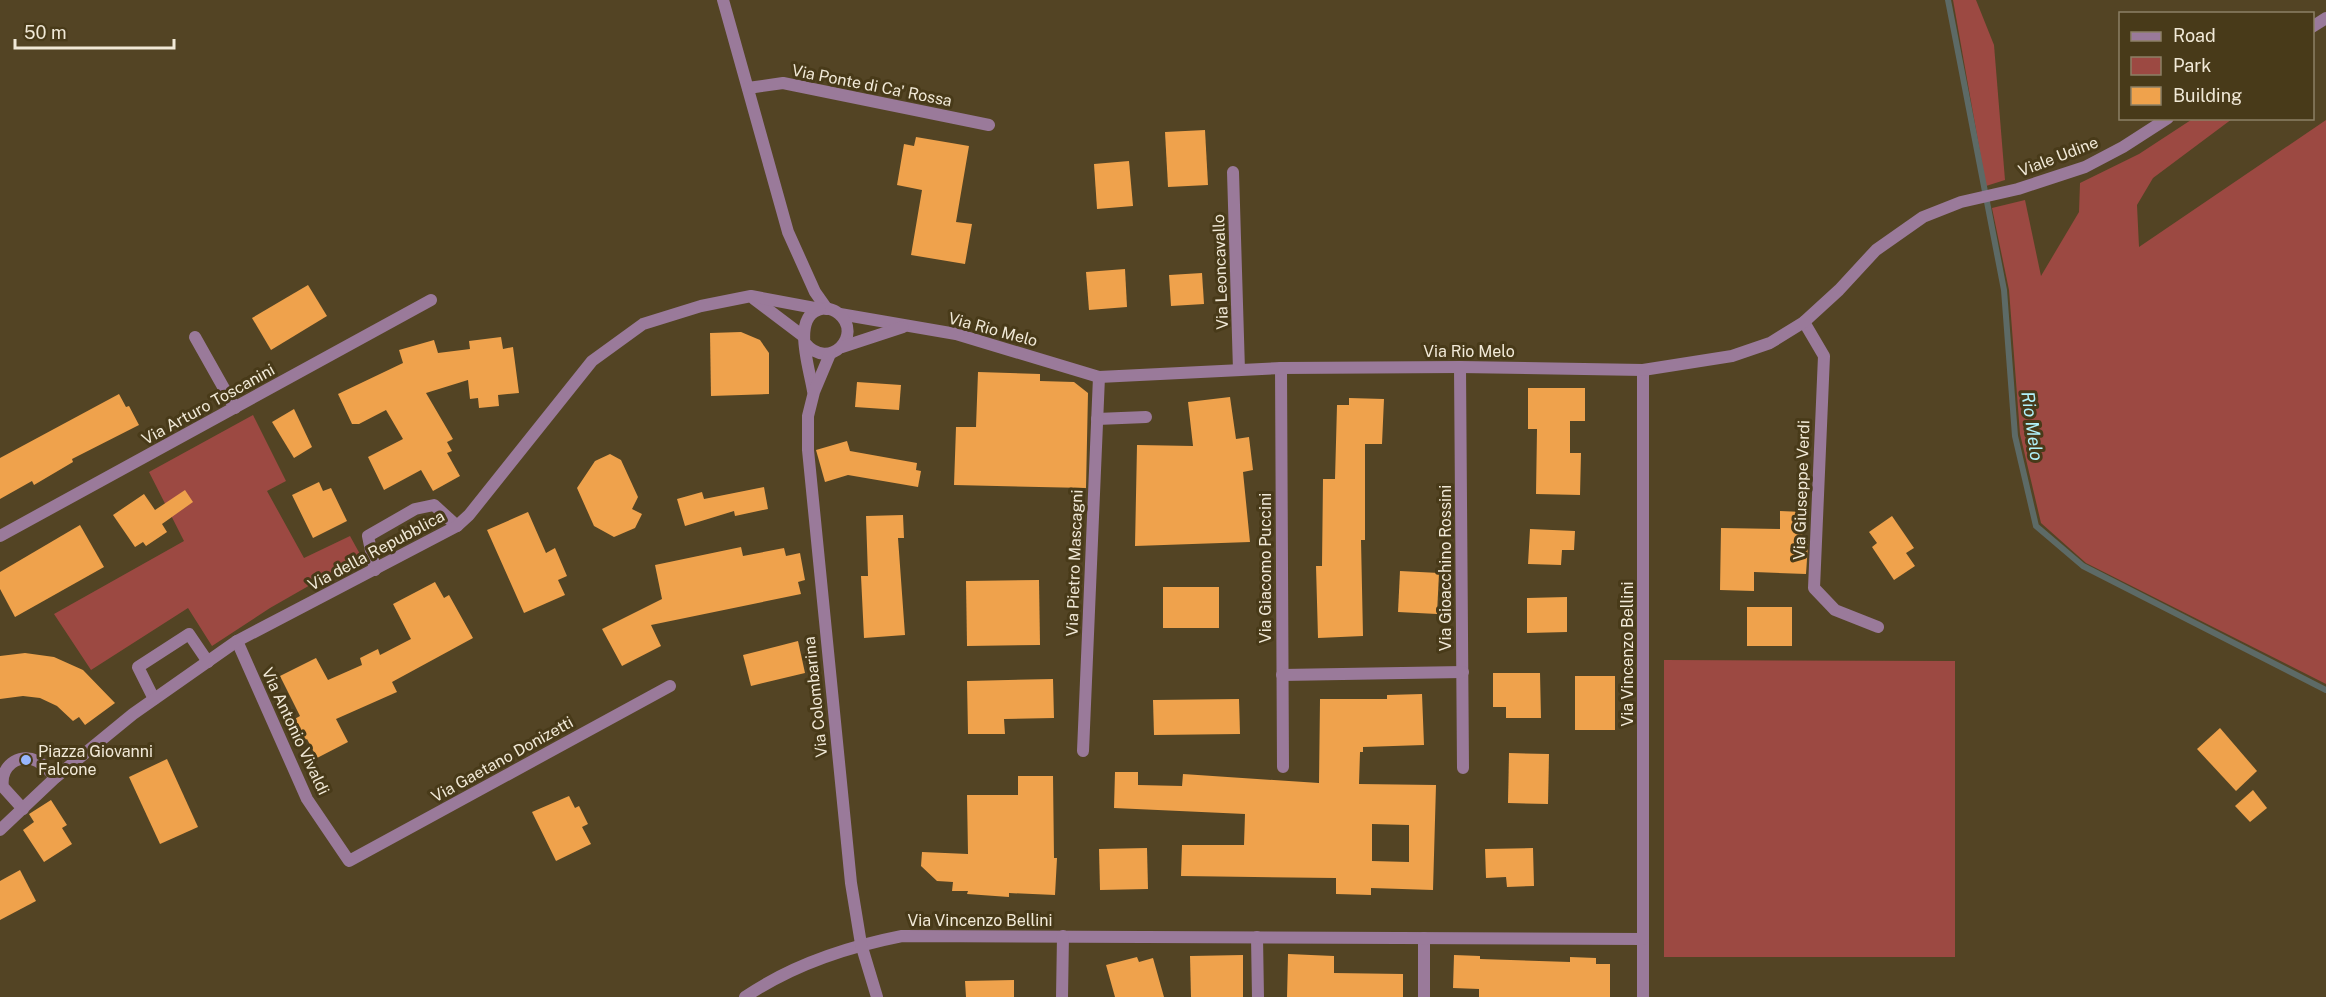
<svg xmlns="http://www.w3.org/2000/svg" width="2326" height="997" viewBox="0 0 2326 997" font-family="'Public Sans',sans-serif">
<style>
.green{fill:#9c4942}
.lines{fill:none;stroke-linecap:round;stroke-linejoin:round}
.stream{stroke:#5d6a66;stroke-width:6}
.building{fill:#efa24c;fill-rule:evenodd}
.service{stroke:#9a7a9a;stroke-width:12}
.minor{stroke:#9a7a9a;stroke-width:12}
.tertiary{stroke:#9a7a9a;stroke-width:12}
.poi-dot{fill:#98b6fd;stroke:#483a19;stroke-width:2}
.labels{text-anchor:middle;stroke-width:6;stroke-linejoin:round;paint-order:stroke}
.street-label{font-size:16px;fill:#f1e9d7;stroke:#483a19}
.poi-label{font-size:16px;fill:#f1e9d7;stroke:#483a19;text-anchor:start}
.water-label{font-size:18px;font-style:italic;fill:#b0f2fa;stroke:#483a19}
</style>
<rect width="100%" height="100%" fill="#534424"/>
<g class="green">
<polygon points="1953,0 1976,0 1994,45 2005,180 1986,186"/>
<polygon points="2194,118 2232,119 2153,178 2137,205 2139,247 2326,120 2326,684 2086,563 2041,523 2020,434 2009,290 1992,208 2025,200 2041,276 2079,212 2080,183 2139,154"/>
<polygon points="253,415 286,481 267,491 304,558 350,536 361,556 270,608 212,646 188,608 91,670 54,614 184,541 149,472"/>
<polygon points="1664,660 1955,661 1955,957 1664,957"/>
</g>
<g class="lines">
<polyline class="stream" points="1948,0 2004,290 2015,436 2036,526 2083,566 2326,690"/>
</g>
<g class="building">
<polygon points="1205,130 1208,185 1168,187 1165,132"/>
<polygon points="916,137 969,146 956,222 972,224 965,264 911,255 922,190 897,185 904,144 914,146"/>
<polygon points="1129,161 1133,206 1097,209 1094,164"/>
<polygon points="1125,269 1127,307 1089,310 1086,272"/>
<polygon points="1202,273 1204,304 1171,306 1169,275"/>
<polygon points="308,285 327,316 271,350 252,318"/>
<polygon points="741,332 760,340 769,353 769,394 711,396 710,333"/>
<polygon points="501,337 503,349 513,347 519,393 498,395 499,406 479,408 478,398 470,399 468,380 426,393 453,439 447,442 452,451 447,453 460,476 433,491 421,470 384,490 368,457 403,439 386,410 359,424 352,424 338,394 403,363 399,350 434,340 438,353 470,349 469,341"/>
<polygon points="978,372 1040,374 1040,381 1074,382 1088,393 1086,488 954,485 956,427 976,427"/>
<polygon points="857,382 901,385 899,410 855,407"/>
<polygon points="1528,388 1585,388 1585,421 1570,421 1570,453 1581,453 1580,495 1536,494 1537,429 1528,429"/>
<polygon points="119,394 126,407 129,406 139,425 72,459 73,462 34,485 32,481 0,499 0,458"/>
<polygon points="1230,397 1236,439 1249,437 1253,470 1243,472 1250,542 1135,546 1137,445 1193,446 1188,402"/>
<polygon points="1349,398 1384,399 1382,444 1365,444 1365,540 1361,540 1363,636 1318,638 1316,566 1322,566 1323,479 1335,479 1337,405 1349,405"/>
<polygon points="294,409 312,447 294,458 272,422"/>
<polygon points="847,441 850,451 917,463 916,470 921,471 918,487 848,475 825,482 816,450"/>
<polygon points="610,454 621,460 638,497 632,509 642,514 635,528 614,537 594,526 577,488 595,461"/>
<polygon points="319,482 323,491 331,488 347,521 313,538 292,495"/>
<polygon points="764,487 768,509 735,516 734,511 685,526 677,499 702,492 704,499"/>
<polygon points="185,490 193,502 162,524 167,532 146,546 143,542 135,547 113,515 144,494 155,510"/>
<polygon points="1780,511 1803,512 1802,543 1808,544 1806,574 1754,572 1754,591 1720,590 1721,528 1780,529"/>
<polygon points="528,512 546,553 555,548 567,576 558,580 565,595 524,613 487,530"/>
<polygon points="903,515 904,538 898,538 905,635 864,638 861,576 868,576 866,516"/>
<polygon points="1892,516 1914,548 1906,553 1915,566 1894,580 1872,547 1877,543 1869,532"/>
<polygon points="80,525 104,567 15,617 0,589 0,572"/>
<polygon points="1530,529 1575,531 1574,550 1562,550 1561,565 1528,564"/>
<polygon points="741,547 743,556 784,548 786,556 800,553 805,580 798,582 801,594 651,625 661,646 622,666 602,629 662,599 655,565"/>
<polygon points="1400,571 1439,573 1437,614 1398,612"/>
<polygon points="1039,580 1040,645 967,646 966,581"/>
<polygon points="435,582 444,598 449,595 473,638 392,682 397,692 336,719 348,742 317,758 307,739 302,742 291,721 300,716 280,676 316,658 328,680 362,665 360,658 378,649 380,655 411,639 393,604"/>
<rect x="1163" y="587" width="56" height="41"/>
<polygon points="1567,597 1567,632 1527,633 1527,598"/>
<rect x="1747" y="607" width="45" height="39"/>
<polygon points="798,641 805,673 751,686 743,655"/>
<polygon points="25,653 54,657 83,670 115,703 85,725 79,717 73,721 57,706 40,698 23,696 0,699 0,656"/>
<polygon points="1493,673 1540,673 1541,718 1506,718 1506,707 1493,707"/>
<rect x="1575" y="676" width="40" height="54"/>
<polygon points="1053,679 1054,718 1004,719 1005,734 968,734 967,681"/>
<path d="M1422 694 1424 745 1363 747V752H1360L1359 784 1436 785 1433 890 1371 888V895L1336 894V878L1181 876 1182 845H1244L1245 814 1114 808 1115 772H1138V785L1182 786 1183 774 1319 783 1320 699H1387V695ZM1372 824 1409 825V862L1372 861Z"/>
<polygon points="1239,699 1240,734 1154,735 1153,700"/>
<polygon points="2220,728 2257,771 2236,791 2197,749"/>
<polygon points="1509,753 1549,754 1548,804 1508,803"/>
<polygon points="167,759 198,827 160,844 129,777"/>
<polygon points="1018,776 1053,776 1054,858 1057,858 1055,895 1009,893 1009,897 967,894 968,891 952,891 953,882 937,881 921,866 922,852 968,854 967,795 1018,795"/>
<polygon points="2253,790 2267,808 2250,822 2235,806"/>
<polygon points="569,796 575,808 579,806 588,824 582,827 591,844 556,861 532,812"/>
<polygon points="51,800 67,825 62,828 72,844 44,862 23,830 34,822 29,814"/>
<polygon points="1147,848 1148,889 1100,890 1099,849"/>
<polygon points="1533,848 1534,886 1507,887 1506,877 1486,878 1485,849"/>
<polygon points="20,870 36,901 0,920 0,881"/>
<polygon points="1288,954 1334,956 1334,973 1403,974 1403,997 1287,997"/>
<polygon points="1243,955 1243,997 1191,997 1190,956"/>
<polygon points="1454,955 1480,956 1480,959 1570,962 1570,957 1596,958 1596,964 1610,964 1610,997 1479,997 1479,989 1453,988"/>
<polygon points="1137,957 1139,962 1153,958 1164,997 1115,997 1106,965"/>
<polygon points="1014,980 1014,997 966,997 965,981"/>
</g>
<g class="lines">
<g class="service">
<polyline points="195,337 235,408"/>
<polyline points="1097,419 1146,417"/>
<polyline points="375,570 368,536 415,509 434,505 457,526"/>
<polyline points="154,699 138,667 189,634 208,662"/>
<path d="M23 809 3 787C0 767 18 752 37 761 44 765 50 772 56 777"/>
</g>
<g class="minor">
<polyline points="723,0 788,232 815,292 827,309"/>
<polyline points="748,88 783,83 989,125"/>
<polyline points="1233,172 1239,370"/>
<polyline points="1804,322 1824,356 1814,588 1835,610 1878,627"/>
<polyline points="1460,367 1463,768"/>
<polyline points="1281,368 1283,767"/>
<polyline points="0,536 431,300"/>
<polyline points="237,641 307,799 349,861 670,686"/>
<polyline points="1282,675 1463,672"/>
<polyline points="1083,751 1099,377"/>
<polyline points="1257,937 1258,997"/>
<polyline points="1424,938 1424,997"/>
<polyline points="1643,939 1643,997"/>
<path d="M745 997C792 965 846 947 902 936L1643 939V370"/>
<polyline points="1062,997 1063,936"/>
</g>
<g class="tertiary">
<polyline points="2312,27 2326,18"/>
<polyline points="754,299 803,336"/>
<polyline points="840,314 956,334 1099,377 1281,368 1460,367 1643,370 1732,356 1770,343 1804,322 1839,290 1876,250 1923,217 1961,202 2018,189 2085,167 2123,147 2168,118"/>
<path d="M805 343C829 372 864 335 839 314 833 309 825 307 818 310 792 319 810 370 813 391"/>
<polyline points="842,347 903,327"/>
<polyline points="830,354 814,392 808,416 808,450 851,883 861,944 877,997"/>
<polyline points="0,830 56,777 133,714 237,641 457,526 469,515 592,361 643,324 701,306 751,296 820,309"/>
</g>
</g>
<circle class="poi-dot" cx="26" cy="760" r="6"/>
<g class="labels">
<g class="street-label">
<text transform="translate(872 85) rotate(11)" y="6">Via Ponte di Ca' Rossa</text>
<text transform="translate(2058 156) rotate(-21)" y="6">Viale Udine</text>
<text transform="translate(1220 272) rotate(-92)" y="6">Via Leoncavallo</text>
<text transform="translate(993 329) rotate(15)" y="6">Via Rio Melo</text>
<text x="1469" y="357">Via Rio Melo</text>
<text transform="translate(208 404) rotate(-29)" y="6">Via Arturo Toscanini</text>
<text transform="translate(1801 490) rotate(-88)" y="6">Via Giuseppe Verdi</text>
<text transform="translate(376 550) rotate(-28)" y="6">Via della Repubblica</text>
<text transform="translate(1074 563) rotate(-88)" y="6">Via Pietro Mascagni</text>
<text transform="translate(1265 568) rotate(-90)" y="6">Via Giacomo Puccini</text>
<text transform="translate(1445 568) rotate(-90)" y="6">Via Gioacchino Rossini</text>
<text transform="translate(1627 654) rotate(-90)" y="6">Via Vincenzo Bellini</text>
<text transform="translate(815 697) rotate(-96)" y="6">Via Colombarina</text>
<text transform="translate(296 731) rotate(65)" y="6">Via Antonio Vivaldi</text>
<text transform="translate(502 759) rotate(-29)" y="6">Via Gaetano Donizetti</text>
<text x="980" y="926">Via Vincenzo Bellini</text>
</g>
<g class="poi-label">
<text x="38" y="757">Piazza Giovanni<tspan x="38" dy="18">Falcone</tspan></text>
</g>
<g class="water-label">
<text transform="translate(2032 426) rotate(82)" y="6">Rio Melo</text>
</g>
</g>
<rect x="2119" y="12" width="195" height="108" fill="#483a19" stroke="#8c8065" stroke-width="1.5"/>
<rect x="2131" y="32" width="30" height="9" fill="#9a7a9a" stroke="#8c8065" stroke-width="1.5"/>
<text x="2173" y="42" font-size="18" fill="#f1e9d7">Road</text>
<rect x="2131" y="57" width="30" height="18" fill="#9c4942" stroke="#8c8065" stroke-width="1.5"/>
<text x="2173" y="72" font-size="18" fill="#f1e9d7">Park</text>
<rect x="2131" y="87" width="30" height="18" fill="#efa24c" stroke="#8c8065" stroke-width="1.5"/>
<text x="2173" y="102" font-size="18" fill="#f1e9d7">Building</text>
<path d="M15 39v9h159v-9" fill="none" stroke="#f1e9d7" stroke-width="3"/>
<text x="24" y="39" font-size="18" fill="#f1e9d7" stroke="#483a19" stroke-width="4.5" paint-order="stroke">50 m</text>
</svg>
